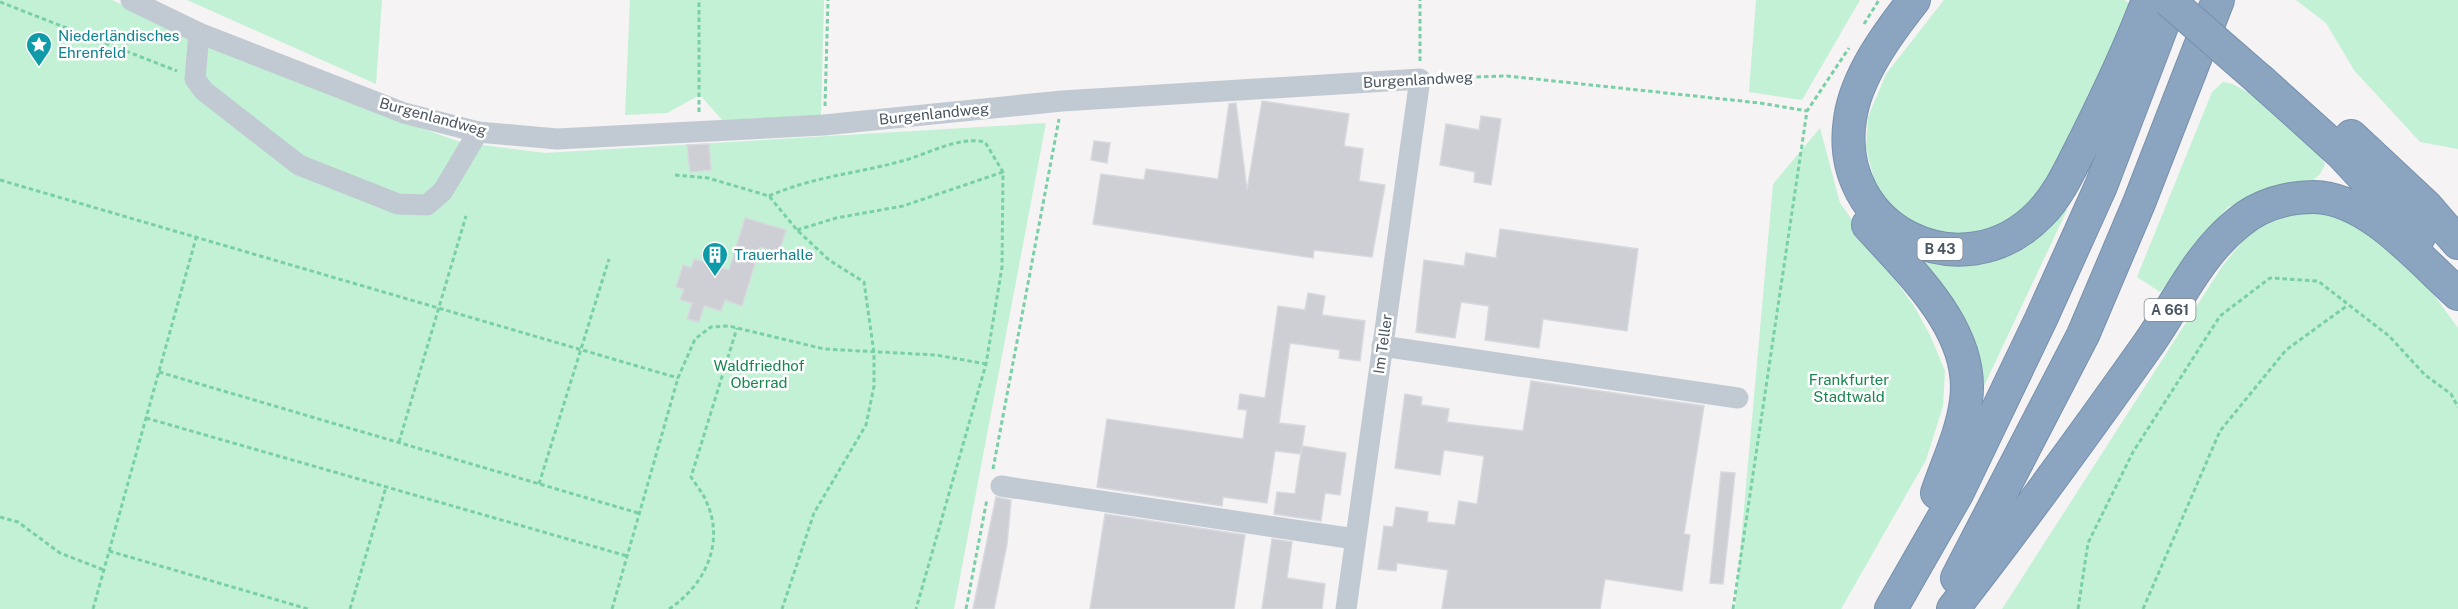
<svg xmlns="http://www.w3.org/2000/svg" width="2458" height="609" viewBox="0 0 2458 609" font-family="'Public Sans',sans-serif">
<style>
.green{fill:#c3f1d5}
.building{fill:#cdcfd5;stroke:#d7d9de;stroke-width:1.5}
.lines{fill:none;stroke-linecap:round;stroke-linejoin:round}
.highway-casing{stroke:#7690ad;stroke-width:34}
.path{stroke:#7ad0a6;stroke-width:3;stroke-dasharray:4.5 3;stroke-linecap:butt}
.minor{stroke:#c1cad2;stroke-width:21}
.highway{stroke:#8ba5c1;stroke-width:32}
.highway-bridge-casing{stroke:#7690ad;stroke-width:34;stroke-linecap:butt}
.highway-bridge{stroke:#8ba5c1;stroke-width:32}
.labels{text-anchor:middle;stroke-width:5;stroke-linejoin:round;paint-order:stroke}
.shield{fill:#fff;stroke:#808990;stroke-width:1.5}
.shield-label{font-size:14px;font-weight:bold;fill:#4a5661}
.culture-label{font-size:15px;fill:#0d838f;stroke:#fff;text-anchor:start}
.street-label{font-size:15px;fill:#4a5661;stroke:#fff}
.park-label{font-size:15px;fill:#17864f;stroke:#fff}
</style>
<rect width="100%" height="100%" fill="#f5f3f3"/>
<g class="green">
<polygon points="0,0 112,0 214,48 338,98 460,142 545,153 1046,123 954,609 0,609"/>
<polygon points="187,0 382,0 376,84"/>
<polygon points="630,0 824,0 821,116 722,120 700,95 667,113 625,115"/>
<polygon points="1756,0 1860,0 1802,100 1749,92"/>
<polygon points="1944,0 2124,0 2137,7 2048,193 1977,241 1915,230 1887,206 1876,186 1866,149 1868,117 1886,74"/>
<polygon points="2296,0 2458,0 2458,149 2420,142 2354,70 2326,23"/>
<path d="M2223 82C2249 83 2302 140 2323 159L2325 165 2320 174 2313 180 2293 183 2228 207 2160 292 2137 277 2212 92Z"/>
<polygon points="1820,128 1840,203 1914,306 1930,335 1945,371 1943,406 1926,460 1841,609 1735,609 1773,184"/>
<path d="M2062 208 2067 210 1975 405 1909 254C1971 275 2021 260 2062 208Z"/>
<path d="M2319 212 2363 225 2420 276 2458 328V609H2002L2223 265C2260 221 2260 217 2319 212Z"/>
</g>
<g class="building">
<polygon points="1262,101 1349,114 1344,146 1363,149 1359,181 1385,185 1372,257 1314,250 1313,258 1093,224 1101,174 1144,180 1146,169 1218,179 1229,104 1236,103 1247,190"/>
<polygon points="1481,116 1501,119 1491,185 1474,182 1475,172 1440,165 1446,124 1479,130"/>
<polygon points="1094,141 1110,143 1107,163 1091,160"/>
<polygon points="709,144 711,170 690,172 687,145"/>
<polygon points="745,218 786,230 779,253 760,247 742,306 725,300 721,311 704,306 699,322 687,319 692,303 680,300 684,289 676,287 683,265 691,268 694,259 729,270"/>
<polygon points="1500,229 1638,249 1627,331 1543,319 1539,348 1485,340 1489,306 1461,302 1455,338 1416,332 1424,260 1464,266 1466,253 1496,258"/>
<polygon points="1308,293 1325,296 1322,315 1365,321 1360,361 1339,358 1340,350 1290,343 1279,423 1305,426 1301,454 1275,451 1267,503 1223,497 1222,506 1097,487 1107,419 1243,439 1247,410 1238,409 1240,394 1265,398 1278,306 1305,310"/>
<polygon points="1531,381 1704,406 1684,534 1690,535 1682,591 1605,579 1600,609 1442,609 1448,570 1397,563 1396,571 1378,569 1384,526 1393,527 1396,507 1428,512 1427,522 1455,525 1459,501 1477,504 1484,456 1444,450 1440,475 1395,468 1405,394 1422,397 1421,405 1449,409 1447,422 1523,431"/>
<polygon points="1302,446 1346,453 1340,495 1325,493 1321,521 1274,514 1277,492 1295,494"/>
<polygon points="1721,472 1735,473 1723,584 1710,583"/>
<polygon points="996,497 1011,500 1007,544 994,609 973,609"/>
<polygon points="1105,514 1245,535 1234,609 1090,609"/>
<polygon points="1272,539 1292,542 1287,578 1325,584 1322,609 1262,609"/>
</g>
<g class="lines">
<defs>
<g id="highway">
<path d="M1914 0C1888 33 1856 76 1850 119 1833 229 1962 294 2040 214 2060 194 2072 165 2085 140 2108 94 2130 48 2148 0"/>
<polyline points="2260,80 2341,153 2419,237"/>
<polyline points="2351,136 2427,207 2458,243"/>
<path d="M1868 225C1910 272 1976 331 1966 401 1962 433 1947 463 1937 493"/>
<polyline points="1957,578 2083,335 2139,203 2218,0"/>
<polyline points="1891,609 1958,492 2041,319 2101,186 2172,0"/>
<path d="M1953 609C2020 523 2084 435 2147 346 2177 304 2197 256 2238 223 2259 205 2287 197 2314 197 2369 198 2420 260 2458 294"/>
</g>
</defs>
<use href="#highway" class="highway-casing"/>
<g class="path">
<polyline points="0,2 177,71"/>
<polyline points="1864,24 1879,0"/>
<polyline points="1420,61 1420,0"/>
<polyline points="1439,78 1507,76 1760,103 1807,111"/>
<polyline points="825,106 828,0"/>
<polyline points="699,112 699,0"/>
<polyline points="675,175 708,178 769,196 797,230 829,260 864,282 874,353 874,386 866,425 814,513 782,609"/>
<polyline points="0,180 678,378"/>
<path d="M769 196C815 176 855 174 902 161 929 154 957 136 985 142L1003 172 1002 267 986 364 916 609"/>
<polyline points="797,230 836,218 903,206 1003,172"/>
<polyline points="159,372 638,513"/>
<polyline points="146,418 627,556"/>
<polyline points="399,442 466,216"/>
<polyline points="993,469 1059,119"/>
<polyline points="539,484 609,259"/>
<polyline points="0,517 18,522 60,553 104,570"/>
<polyline points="109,551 308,609"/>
<polyline points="93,609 196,238"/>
<polyline points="350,609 386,487"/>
<polyline points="612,609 678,378 695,339 711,327 729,326 824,349 936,355 986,364"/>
<path d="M669 609C704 586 726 543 706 501 703 493 696 485 691 477L737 328"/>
<polyline points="966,609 987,499"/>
<polyline points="1733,609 1807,111 1849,48"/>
<polyline points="2078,609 2088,543 2133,452 2220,316 2270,278 2318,281 2389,336 2425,375 2451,394 2458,407"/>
<polyline points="2143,609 2220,431 2286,350 2348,305"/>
</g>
<g class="minor">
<polyline points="131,0 199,33 404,113 478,132 557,139 824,125 1062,101 1420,79 1346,609"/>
<polyline points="199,33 195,79 204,91 299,165 398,204 427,205 443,191 478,132"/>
<polyline points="1382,346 1738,398"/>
<polyline points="1001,486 1355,539"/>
</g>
<use href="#highway" class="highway"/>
<defs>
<polyline id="highway-bridge" points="2168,0 2260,80"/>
</defs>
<use href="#highway-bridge" class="highway-bridge-casing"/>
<use href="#highway-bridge" class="highway-bridge"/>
</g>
<defs>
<symbol id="sight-pin" viewBox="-11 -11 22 30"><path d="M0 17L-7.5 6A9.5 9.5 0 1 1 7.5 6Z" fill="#0f9aa8" stroke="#fff"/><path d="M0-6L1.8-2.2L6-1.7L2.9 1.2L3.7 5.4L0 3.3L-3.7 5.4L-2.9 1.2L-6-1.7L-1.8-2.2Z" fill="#fff"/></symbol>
<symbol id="building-pin" viewBox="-11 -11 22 30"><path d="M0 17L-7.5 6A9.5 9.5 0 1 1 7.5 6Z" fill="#0f9aa8" stroke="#fff"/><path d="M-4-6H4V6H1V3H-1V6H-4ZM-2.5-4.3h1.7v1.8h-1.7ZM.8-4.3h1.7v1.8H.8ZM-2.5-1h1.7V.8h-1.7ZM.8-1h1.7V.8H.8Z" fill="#fff"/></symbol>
</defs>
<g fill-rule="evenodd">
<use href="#sight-pin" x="24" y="30" width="30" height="40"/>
<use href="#building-pin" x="700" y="240" width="30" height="40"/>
</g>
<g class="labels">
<g class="shield">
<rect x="1917.5" y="238" width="45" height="22" rx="4.5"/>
<rect x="2144.5" y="299" width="51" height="22" rx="4.5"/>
</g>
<g class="shield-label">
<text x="1940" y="254">B 43</text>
<text x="2170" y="315">A 661</text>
</g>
<g class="culture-label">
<text x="58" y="41">Niederländisches<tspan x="58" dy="17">Ehrenfeld</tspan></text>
<text x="734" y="260">Trauerhalle</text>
</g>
<g class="street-label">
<text transform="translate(1418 80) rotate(-3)" y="5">Burgenlandweg</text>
<text transform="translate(934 114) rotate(-6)" y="5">Burgenlandweg</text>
<text transform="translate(433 117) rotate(15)" y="5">Burgenlandweg</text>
<text transform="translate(1383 344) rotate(-82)" y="5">Im Teller</text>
</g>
<g class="park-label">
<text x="759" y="371">Waldfriedhof<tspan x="759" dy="17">Oberrad</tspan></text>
<text x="1849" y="385">Frankfurter<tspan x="1849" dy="17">Stadtwald</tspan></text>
</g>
</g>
</svg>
